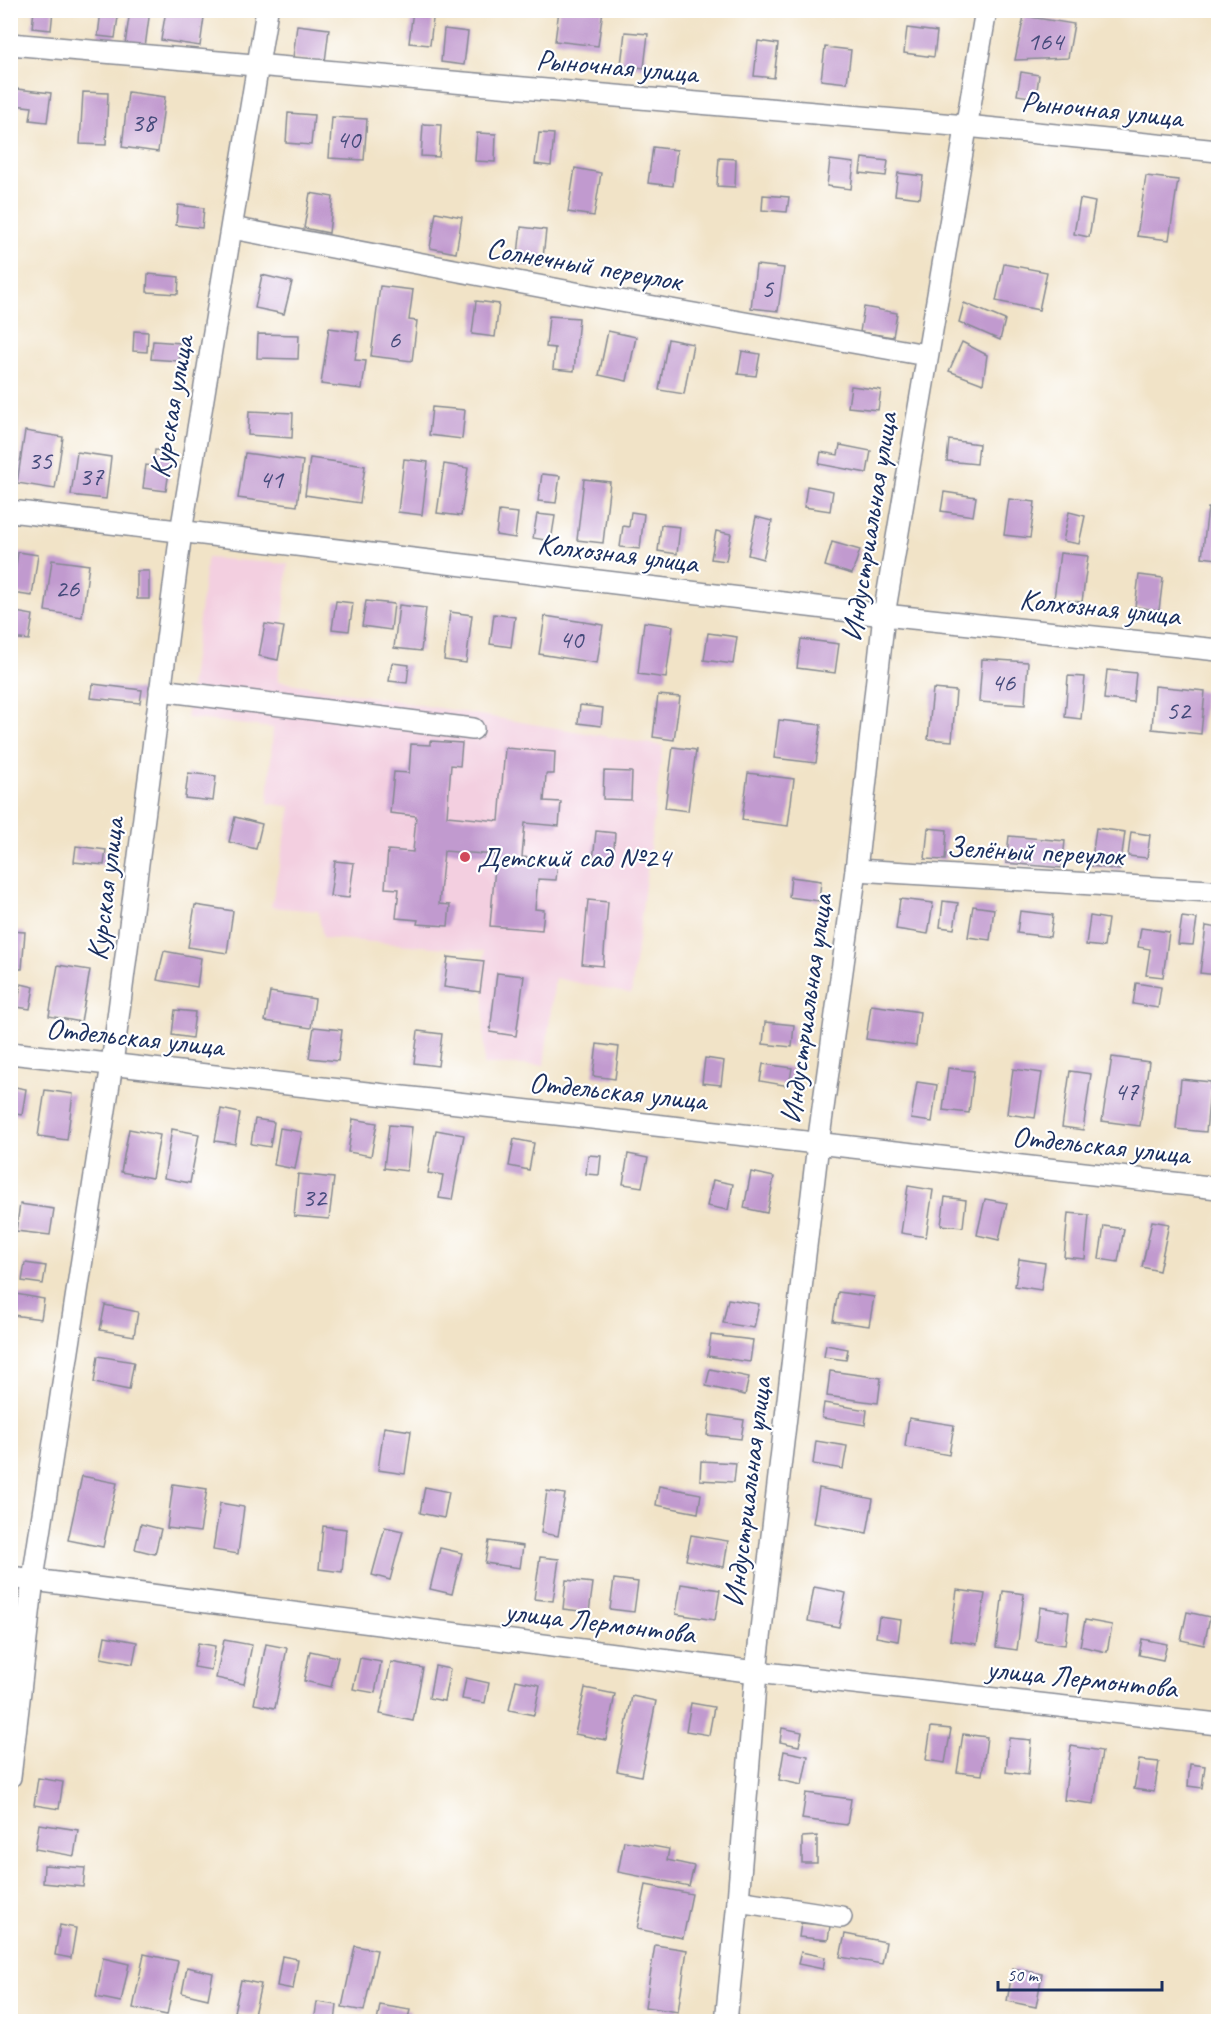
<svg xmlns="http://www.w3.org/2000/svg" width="1229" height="2032" viewBox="0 0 1229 2032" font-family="Caveat,sans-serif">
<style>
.built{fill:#f3cfe0}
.building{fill:#c19acf}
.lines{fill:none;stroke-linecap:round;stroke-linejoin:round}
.minor-casing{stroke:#868992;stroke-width:24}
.minor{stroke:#fff;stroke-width:21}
.poi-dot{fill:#d1495b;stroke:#fff;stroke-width:2}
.labels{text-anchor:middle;stroke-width:4.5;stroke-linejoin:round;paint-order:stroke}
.number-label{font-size:27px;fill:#444a7a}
.street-label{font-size:30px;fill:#1b2f5e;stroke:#fff}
.poi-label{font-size:30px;fill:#1b2f5e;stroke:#fff;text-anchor:start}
</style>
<rect width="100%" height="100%" fill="#fff"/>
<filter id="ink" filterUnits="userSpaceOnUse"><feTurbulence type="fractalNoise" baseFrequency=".0167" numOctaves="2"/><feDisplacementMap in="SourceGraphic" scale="12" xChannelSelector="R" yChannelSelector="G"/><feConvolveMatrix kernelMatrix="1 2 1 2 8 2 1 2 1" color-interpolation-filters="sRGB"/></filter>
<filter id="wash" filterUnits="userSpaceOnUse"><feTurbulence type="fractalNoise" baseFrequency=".008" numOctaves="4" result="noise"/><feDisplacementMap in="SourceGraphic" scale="24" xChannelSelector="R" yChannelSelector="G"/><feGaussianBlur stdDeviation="1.35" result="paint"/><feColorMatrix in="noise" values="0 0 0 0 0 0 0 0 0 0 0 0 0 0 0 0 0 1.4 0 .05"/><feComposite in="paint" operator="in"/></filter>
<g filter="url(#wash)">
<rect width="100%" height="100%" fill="#f1e3c7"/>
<polygon class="built" points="207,558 288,564 278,681 663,746 631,994 555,978 544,1065 484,1065 484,951 323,938 318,911 271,907 291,807 268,803 273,728 186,718"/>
<g id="blocks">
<g class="building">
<polygon points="34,10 53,10 51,30 32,28"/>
<polygon points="101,10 119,10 115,38 98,36"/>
<polygon points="130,10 150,10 145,47 125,45"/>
<polygon points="166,10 205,10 200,46 161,40"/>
<polygon points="413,10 434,10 430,45 409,43"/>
<polygon points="559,10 603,10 598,46 555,41"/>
<polygon points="1024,16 1074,24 1068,58 1015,60"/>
<polygon points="297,25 329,29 325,62 293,58"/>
<polygon points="907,28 937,32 934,57 904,53"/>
<polygon points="444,29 468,32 464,65 441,62"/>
<polygon points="625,32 648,34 644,68 621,65"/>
<polygon points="758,41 778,44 774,78 754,76"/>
<polygon points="825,47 851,50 847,83 821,80"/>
<polygon points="1021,72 1039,75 1036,98 1017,95"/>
<polygon points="17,89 51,93 47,122 30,120 32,107 14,105"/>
<polygon points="83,92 108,93 106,145 80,144"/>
<polygon points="128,92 165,97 158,152 122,147"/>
<polygon points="288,113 314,115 311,145 286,143"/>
<polygon points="332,117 367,119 364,160 329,158"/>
<polygon points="423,124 441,125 439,157 421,156"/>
<polygon points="477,133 496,134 495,162 475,161"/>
<polygon points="539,133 554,134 551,166 535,164"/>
<polygon points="653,147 677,150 673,186 648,183"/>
<polygon points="719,158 736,159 735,187 717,186"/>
<polygon points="862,158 888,161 886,176 860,173"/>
<polygon points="830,160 854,163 851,189 827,186"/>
<polygon points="575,168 601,173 594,216 568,212"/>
<polygon points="898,173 923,176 920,198 895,195"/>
<polygon points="1146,176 1178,180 1169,240 1137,236"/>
<polygon points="310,193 333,197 329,233 304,228"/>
<polygon points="763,195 789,197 787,212 762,210"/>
<polygon points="1080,199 1095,202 1089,237 1074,234"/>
<polygon points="178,205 204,208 202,228 176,225"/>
<polygon points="436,212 462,217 456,253 430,248"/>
<polygon points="521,227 546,230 542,267 517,264"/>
<polygon points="1004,264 1047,272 1039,310 996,301"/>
<polygon points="756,265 784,268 778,311 751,308"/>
<polygon points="148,274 179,277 178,294 147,292"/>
<polygon points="262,275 292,282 284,314 255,308"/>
<polygon points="380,286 413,290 409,320 417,321 412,361 371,356"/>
<polygon points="476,301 499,304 495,337 472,334"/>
<polygon points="964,303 1005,320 1000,340 959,322"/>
<polygon points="864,307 897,313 893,337 860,332"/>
<polygon points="549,316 579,318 574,371 553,369 555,348 546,347"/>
<polygon points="329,328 359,332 355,360 366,361 362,389 321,384"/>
<polygon points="134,331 148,332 147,352 133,351"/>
<polygon points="608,331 636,337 627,381 599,375"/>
<polygon points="258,334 299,335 298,359 257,358"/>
<polygon points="668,339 693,344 684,394 659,390"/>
<polygon points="153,341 181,343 179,361 151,359"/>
<polygon points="962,342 987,355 983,384 949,371"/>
<polygon points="742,351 760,354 756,376 738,374"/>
<polygon points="851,386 881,390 878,410 848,407"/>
<polygon points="432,407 465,410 462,439 429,435"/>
<polygon points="249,411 293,413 292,438 248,435"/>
<polygon points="25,431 63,437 55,489 17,483"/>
<polygon points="949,440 979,444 977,464 947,461"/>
<polygon points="840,445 871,451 867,473 819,464 821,452 838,455"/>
<polygon points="155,450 172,452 166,491 143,488 146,465 153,466"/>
<polygon points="77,452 111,457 106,499 71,495"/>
<polygon points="245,453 303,461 297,506 238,498"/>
<polygon points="310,458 365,466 360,503 305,495"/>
<polygon points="404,459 428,462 422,515 398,512"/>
<polygon points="444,464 468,468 461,516 437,513"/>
<polygon points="542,474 560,476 556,503 538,501"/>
<polygon points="584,479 610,482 603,543 577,540"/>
<polygon points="807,486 833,491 830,511 804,507"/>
<polygon points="944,492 976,497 973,516 941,511"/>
<polygon points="1009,499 1035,502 1030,538 1004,535"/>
<polygon points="1208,508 1218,509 1218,559 1202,557"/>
<polygon points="499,511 518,513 515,538 496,535"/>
<polygon points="631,512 644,514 640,549 620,547 623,526 629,527"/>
<polygon points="1069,512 1085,516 1079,544 1063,541"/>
<polygon points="537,514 555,516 551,541 533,538"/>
<polygon points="756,517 772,521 763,559 748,555"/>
<polygon points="661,525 680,527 677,554 658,551"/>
<polygon points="716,531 731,534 726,561 711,559"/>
<polygon points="832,542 860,550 852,574 825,566"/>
<polygon points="18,552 38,555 32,596 12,593"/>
<polygon points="1060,553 1088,556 1082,602 1054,599"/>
<polygon points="52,560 89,565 82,617 45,611"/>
<rect x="137" y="571" width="12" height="28"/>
<polygon points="1139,575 1163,578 1159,610 1135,607"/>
<polygon points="336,601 353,603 349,631 332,629"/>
<polygon points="366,601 394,604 391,630 362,626"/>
<polygon points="399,605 426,608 421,651 394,648"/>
<polygon points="10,611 33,615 29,640 10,638"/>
<polygon points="450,612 472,615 466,663 444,660"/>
<polygon points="494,614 515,617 511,647 490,644"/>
<polygon points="545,616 603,625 597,663 539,654"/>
<polygon points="644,622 673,626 666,678 638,674"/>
<polygon points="265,624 284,627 278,660 259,656"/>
<polygon points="708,633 737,637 733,664 704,660"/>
<polygon points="801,639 839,644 835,673 797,668"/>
<polygon points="982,659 1028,662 1025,705 979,702"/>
<polygon points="392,663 409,665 407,683 389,681"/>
<polygon points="1107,670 1136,673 1133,702 1104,699"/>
<polygon points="1068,676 1085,677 1081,719 1065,717"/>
<polygon points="93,684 142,690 140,703 91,698"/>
<polygon points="1155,686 1205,691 1201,734 1152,729"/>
<polygon points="933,689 956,691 952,741 928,739"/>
<polygon points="658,695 680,697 674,740 653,737"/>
<polygon points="580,705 603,708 601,726 578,723"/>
<polygon points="779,720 821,725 816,763 774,758"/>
<polygon points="430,741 462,743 460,766 451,765 447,816 499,821 505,748 555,752 554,774 546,774 544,801 561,802 559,826 525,823 522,857 558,860 556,880 538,879 535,909 544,910 542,930 490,926 496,855 444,851 439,904 450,905 448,926 417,924 418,920 396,918 399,889 385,888 388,850 413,852 416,816 390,813 394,772 409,773 411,744 430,745"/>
<polygon points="673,747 696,750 688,811 665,808"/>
<polygon points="604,771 632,772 631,800 603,799"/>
<polygon points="188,773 216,776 213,801 185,798"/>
<polygon points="748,773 794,779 788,826 742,820"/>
<polygon points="235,817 262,824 256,849 229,842"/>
<polygon points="928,828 947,830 945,860 925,859"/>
<polygon points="1096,828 1125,832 1120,870 1091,866"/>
<polygon points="596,831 615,833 613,862 593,861"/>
<polygon points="1131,832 1150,835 1147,858 1128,856"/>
<polygon points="1009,836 1065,841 1062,868 1006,863"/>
<polygon points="76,846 106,850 104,865 74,862"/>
<polygon points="335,861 354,863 349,898 330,896"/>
<polygon points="791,877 821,881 819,901 789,897"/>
<polygon points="900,899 933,903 928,934 896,929"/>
<polygon points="588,900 608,902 603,966 582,964"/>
<polygon points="943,901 958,903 954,929 940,927"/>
<polygon points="195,905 233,911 227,953 188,947"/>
<polygon points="973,906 994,909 990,940 968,937"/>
<polygon points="1020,911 1053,915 1050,937 1017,933"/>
<polygon points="1090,916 1108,919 1104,947 1086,945"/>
<polygon points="1182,917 1197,919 1193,945 1178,944"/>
<polygon points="1206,926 1218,928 1218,975 1200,973"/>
<polygon points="1141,928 1169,932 1163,977 1146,975 1150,949 1138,947"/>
<polygon points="10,931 25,932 22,969 10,969"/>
<polygon points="164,951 201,958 197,987 157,980"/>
<polygon points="448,957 484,961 480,992 444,987"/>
<polygon points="58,965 90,970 81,1022 49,1016"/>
<polygon points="497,973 524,976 516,1036 490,1032"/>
<polygon points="1136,983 1161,987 1158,1008 1133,1004"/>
<polygon points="21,984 34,987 30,1009 17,1007"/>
<polygon points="270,992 315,999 311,1028 265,1021"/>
<polygon points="871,1005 920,1012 916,1046 866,1039"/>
<polygon points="175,1010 195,1012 192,1038 172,1035"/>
<polygon points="765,1022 794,1025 792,1047 763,1044"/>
<polygon points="314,1027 342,1030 338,1061 309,1058"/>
<polygon points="418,1031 442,1034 438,1066 414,1063"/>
<polygon points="597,1044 619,1047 615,1079 593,1076"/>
<polygon points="1112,1057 1149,1062 1140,1126 1102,1121"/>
<polygon points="705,1058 724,1061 721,1085 702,1083"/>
<polygon points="763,1064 792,1068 789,1086 760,1081"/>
<polygon points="948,1068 974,1071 969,1113 943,1110"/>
<polygon points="1013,1069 1042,1073 1035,1118 1007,1114"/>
<polygon points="1070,1071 1091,1074 1083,1130 1062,1127"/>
<polygon points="1181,1079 1211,1082 1206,1132 1176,1129"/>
<polygon points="917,1082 937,1085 932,1122 911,1119"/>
<polygon points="10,1086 26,1089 22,1115 10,1113"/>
<polygon points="45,1090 73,1094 67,1140 38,1136"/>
<polygon points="221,1109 240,1113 235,1144 215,1141"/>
<polygon points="255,1119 274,1122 270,1147 251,1144"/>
<polygon points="353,1119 377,1123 371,1156 348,1152"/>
<polygon points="389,1125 412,1127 407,1171 384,1168"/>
<polygon points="280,1128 302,1132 295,1169 274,1165"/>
<polygon points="129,1129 160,1135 152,1178 121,1172"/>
<polygon points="172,1129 199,1134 190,1183 164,1178"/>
<polygon points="436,1130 464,1135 452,1200 439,1198 443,1175 428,1173"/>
<polygon points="514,1139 534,1143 529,1170 509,1166"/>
<polygon points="628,1154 648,1158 642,1187 623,1184"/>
<polygon points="588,1155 601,1156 599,1175 586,1174"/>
<polygon points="751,1172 774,1177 767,1213 744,1208"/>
<polygon points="298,1174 334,1178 329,1219 294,1216"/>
<polygon points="713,1180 733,1184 728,1210 707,1206"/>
<polygon points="908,1186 933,1190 926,1237 901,1233"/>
<polygon points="945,1197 966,1200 963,1227 941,1225"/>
<polygon points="985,1199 1007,1203 999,1240 977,1235"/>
<polygon points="20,1204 54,1209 50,1235 16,1231"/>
<polygon points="1068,1213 1089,1215 1085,1259 1064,1257"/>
<polygon points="1152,1221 1169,1224 1159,1271 1142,1267"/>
<polygon points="1104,1226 1124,1229 1118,1262 1099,1259"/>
<polygon points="1019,1259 1045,1263 1041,1290 1015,1286"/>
<polygon points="25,1263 46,1266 43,1284 22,1281"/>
<polygon points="838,1292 874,1297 869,1326 833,1321"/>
<polygon points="16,1294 44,1299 41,1319 13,1315"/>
<polygon points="728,1299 759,1304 754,1328 723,1323"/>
<polygon points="105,1305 138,1312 134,1336 100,1330"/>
<polygon points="711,1335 753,1340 750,1362 708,1356"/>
<polygon points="826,1345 848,1349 846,1360 824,1357"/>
<polygon points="98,1356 134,1362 129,1390 94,1383"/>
<polygon points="710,1369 749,1377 745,1395 706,1386"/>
<polygon points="830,1371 881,1378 878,1403 827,1396"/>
<polygon points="824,1403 867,1410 865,1425 822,1418"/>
<polygon points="710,1415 744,1420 741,1439 707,1435"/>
<polygon points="909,1418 954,1425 949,1455 905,1447"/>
<polygon points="384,1427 411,1431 405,1474 378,1470"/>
<polygon points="816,1441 847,1446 843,1469 813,1464"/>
<polygon points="701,1461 736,1463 734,1482 700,1480"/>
<polygon points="82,1476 117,1483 103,1547 68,1540"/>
<polygon points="173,1484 207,1489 200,1532 167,1528"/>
<polygon points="659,1486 701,1494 698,1513 656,1505"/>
<polygon points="425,1487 449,1492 444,1518 420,1513"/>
<polygon points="819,1488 873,1499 867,1533 813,1523"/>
<polygon points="547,1491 565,1494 558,1536 541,1533"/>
<polygon points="220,1503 244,1507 238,1554 213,1550"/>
<polygon points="141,1524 161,1529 155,1554 135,1549"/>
<polygon points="323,1526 346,1529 342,1572 319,1569"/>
<polygon points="385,1527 403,1531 390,1580 372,1575"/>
<polygon points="691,1535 728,1541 724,1567 686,1560"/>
<polygon points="489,1541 523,1546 520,1568 485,1563"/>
<polygon points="440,1548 462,1553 452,1594 430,1589"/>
<polygon points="540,1557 559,1559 553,1601 534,1599"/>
<polygon points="614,1579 638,1582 634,1612 610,1609"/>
<polygon points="566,1580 593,1583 589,1612 563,1609"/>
<polygon points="681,1584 720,1590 715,1620 676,1614"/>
<polygon points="814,1587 846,1593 839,1627 808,1621"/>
<polygon points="957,1590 985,1594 977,1644 950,1640"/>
<polygon points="1003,1591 1024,1594 1017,1650 996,1647"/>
<polygon points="1040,1607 1069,1612 1065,1645 1036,1641"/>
<polygon points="1187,1612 1210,1617 1204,1645 1181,1640"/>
<polygon points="879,1617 901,1620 898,1641 876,1637"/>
<polygon points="1085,1620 1112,1625 1107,1652 1080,1646"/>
<polygon points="105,1636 137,1642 133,1664 101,1658"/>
<polygon points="1142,1639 1167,1644 1163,1660 1139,1655"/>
<polygon points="224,1640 252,1645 244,1684 216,1678"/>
<polygon points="198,1643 215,1646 211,1670 194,1667"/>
<polygon points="266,1644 287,1648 275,1708 254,1704"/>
<polygon points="310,1651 338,1657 331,1687 304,1681"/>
<polygon points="360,1658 381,1662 375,1693 353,1689"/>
<polygon points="391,1662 423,1668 413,1721 380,1714"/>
<polygon points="435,1666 450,1669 444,1701 429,1698"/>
<polygon points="466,1678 489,1683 485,1703 462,1699"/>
<polygon points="516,1680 540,1685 534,1715 509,1710"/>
<polygon points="585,1688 615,1694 606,1740 575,1734"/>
<polygon points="632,1696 656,1701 641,1776 617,1771"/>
<polygon points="691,1703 714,1707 709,1735 686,1731"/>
<polygon points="931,1727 951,1729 945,1763 926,1760"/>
<polygon points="782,1728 802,1732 799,1746 780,1742"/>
<polygon points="963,1734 987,1737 982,1775 957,1772"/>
<polygon points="1009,1738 1031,1740 1028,1775 1006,1772"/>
<polygon points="1071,1746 1102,1751 1094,1804 1064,1800"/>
<polygon points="784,1751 808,1756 802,1785 779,1780"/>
<polygon points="1139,1760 1159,1762 1154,1792 1134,1789"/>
<polygon points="1190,1764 1205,1766 1202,1788 1188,1786"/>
<polygon points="38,1778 63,1782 59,1809 34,1805"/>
<polygon points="806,1793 851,1799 847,1825 802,1819"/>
<polygon points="39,1824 78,1830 74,1856 35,1849"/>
<polygon points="817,1836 817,1863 802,1863 802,1837"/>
<polygon points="624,1841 669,1849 667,1860 694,1866 689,1886 618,1872"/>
<polygon points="44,1865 85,1868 83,1887 43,1883"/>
<polygon points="646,1885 692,1894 683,1938 637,1929"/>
<polygon points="801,1923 830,1926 828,1940 799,1937"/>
<polygon points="60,1925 76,1928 71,1958 55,1955"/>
<polygon points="845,1934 886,1942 882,1964 840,1957"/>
<polygon points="655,1945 687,1950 678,2012 645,2007"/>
<polygon points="355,1946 377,1950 364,2011 342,2007"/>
<polygon points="801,1952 825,1957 823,1969 798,1964"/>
<polygon points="144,1954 178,1961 167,2015 133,2008"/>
<polygon points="282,1956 298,1959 293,1989 277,1986"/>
<polygon points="103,1958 129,1964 121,2002 96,1997"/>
<polygon points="187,1967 213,1973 208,1999 182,1993"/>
<polygon points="1013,1968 1042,1974 1036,2007 1007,2001"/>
<polygon points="241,1980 261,1984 254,2015 234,2012"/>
<polygon points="317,2002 337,2005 335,2022 314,2022"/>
<polygon points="380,2005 410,2010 407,2022 377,2022"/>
</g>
</g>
</g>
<g filter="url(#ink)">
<use href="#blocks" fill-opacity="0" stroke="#868992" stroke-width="1.5"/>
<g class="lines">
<defs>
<g id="minor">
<polyline points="10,44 966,126 1218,151"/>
<polyline points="232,228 581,294 926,355"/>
<polyline points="10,511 884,615 1218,650"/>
<polyline points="160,690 473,729"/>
<polyline points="856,870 1210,891"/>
<polyline points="10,1053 1218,1188"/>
<polyline points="10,1577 756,1672 1218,1724"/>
<polyline points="10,1777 33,1579 112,1064 181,532 267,10"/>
<polyline points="738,1901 841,1917"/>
<polyline points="726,2022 738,1901 756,1672 818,1144 856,870 884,615 986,10"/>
</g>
</defs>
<use href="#minor" class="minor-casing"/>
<use href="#minor" class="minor"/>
</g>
</g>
<circle class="poi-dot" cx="465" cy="857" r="6"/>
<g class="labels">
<g class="number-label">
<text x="1045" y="50">164</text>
<text x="143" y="131">38</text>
<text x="348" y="148">40</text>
<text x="767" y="297">5</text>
<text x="394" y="348">6</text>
<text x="40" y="469">35</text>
<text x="91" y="485">37</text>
<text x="271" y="488">41</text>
<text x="67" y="597">26</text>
<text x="571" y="648">40</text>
<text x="1003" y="691">46</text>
<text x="1178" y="719">52</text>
<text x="1126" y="1100">47</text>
<text x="314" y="1206">32</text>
</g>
<g class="street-label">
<text transform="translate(617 66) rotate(5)" y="10">Рыночная улица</text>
<text transform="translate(1102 109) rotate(6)" y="10">Рыночная улица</text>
<text transform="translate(584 264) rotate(10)" y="10">Солнечный переулок</text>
<text transform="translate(171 407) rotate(-80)" y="10">Курская улица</text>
<text transform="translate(869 527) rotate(-81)" y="10">Индустриальная улица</text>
<text transform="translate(618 553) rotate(7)" y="10">Колхозная улица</text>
<text transform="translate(1100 607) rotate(6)" y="10">Колхозная улица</text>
<text transform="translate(1035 851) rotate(3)" y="10">Зелёный переулок</text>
<text transform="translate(105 889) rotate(-83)" y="10">Курская улица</text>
<text transform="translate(806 1009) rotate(-82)" y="10">Индустриальная улица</text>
<text transform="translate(135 1037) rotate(6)" y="10">Отдельская улица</text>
<text transform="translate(618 1091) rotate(6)" y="10">Отдельская улица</text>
<text transform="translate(1101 1145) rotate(6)" y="10">Отдельская улица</text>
<text transform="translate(747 1492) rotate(-83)" y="10">Индустриальная улица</text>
<text transform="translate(600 1622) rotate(7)" y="10">улица Лермонтова</text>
<text transform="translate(1082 1678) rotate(6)" y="10">улица Лермонтова</text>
</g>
<g class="poi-label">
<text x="477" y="867">Детский сад №24</text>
</g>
</g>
<rect width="1229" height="2032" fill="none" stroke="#fff" stroke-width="36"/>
<path d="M998 1981v9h164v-9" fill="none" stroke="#1b2f5e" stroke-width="3"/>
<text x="1007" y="1981" font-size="18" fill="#1b2f5e" stroke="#ffffff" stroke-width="4.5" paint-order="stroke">50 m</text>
</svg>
